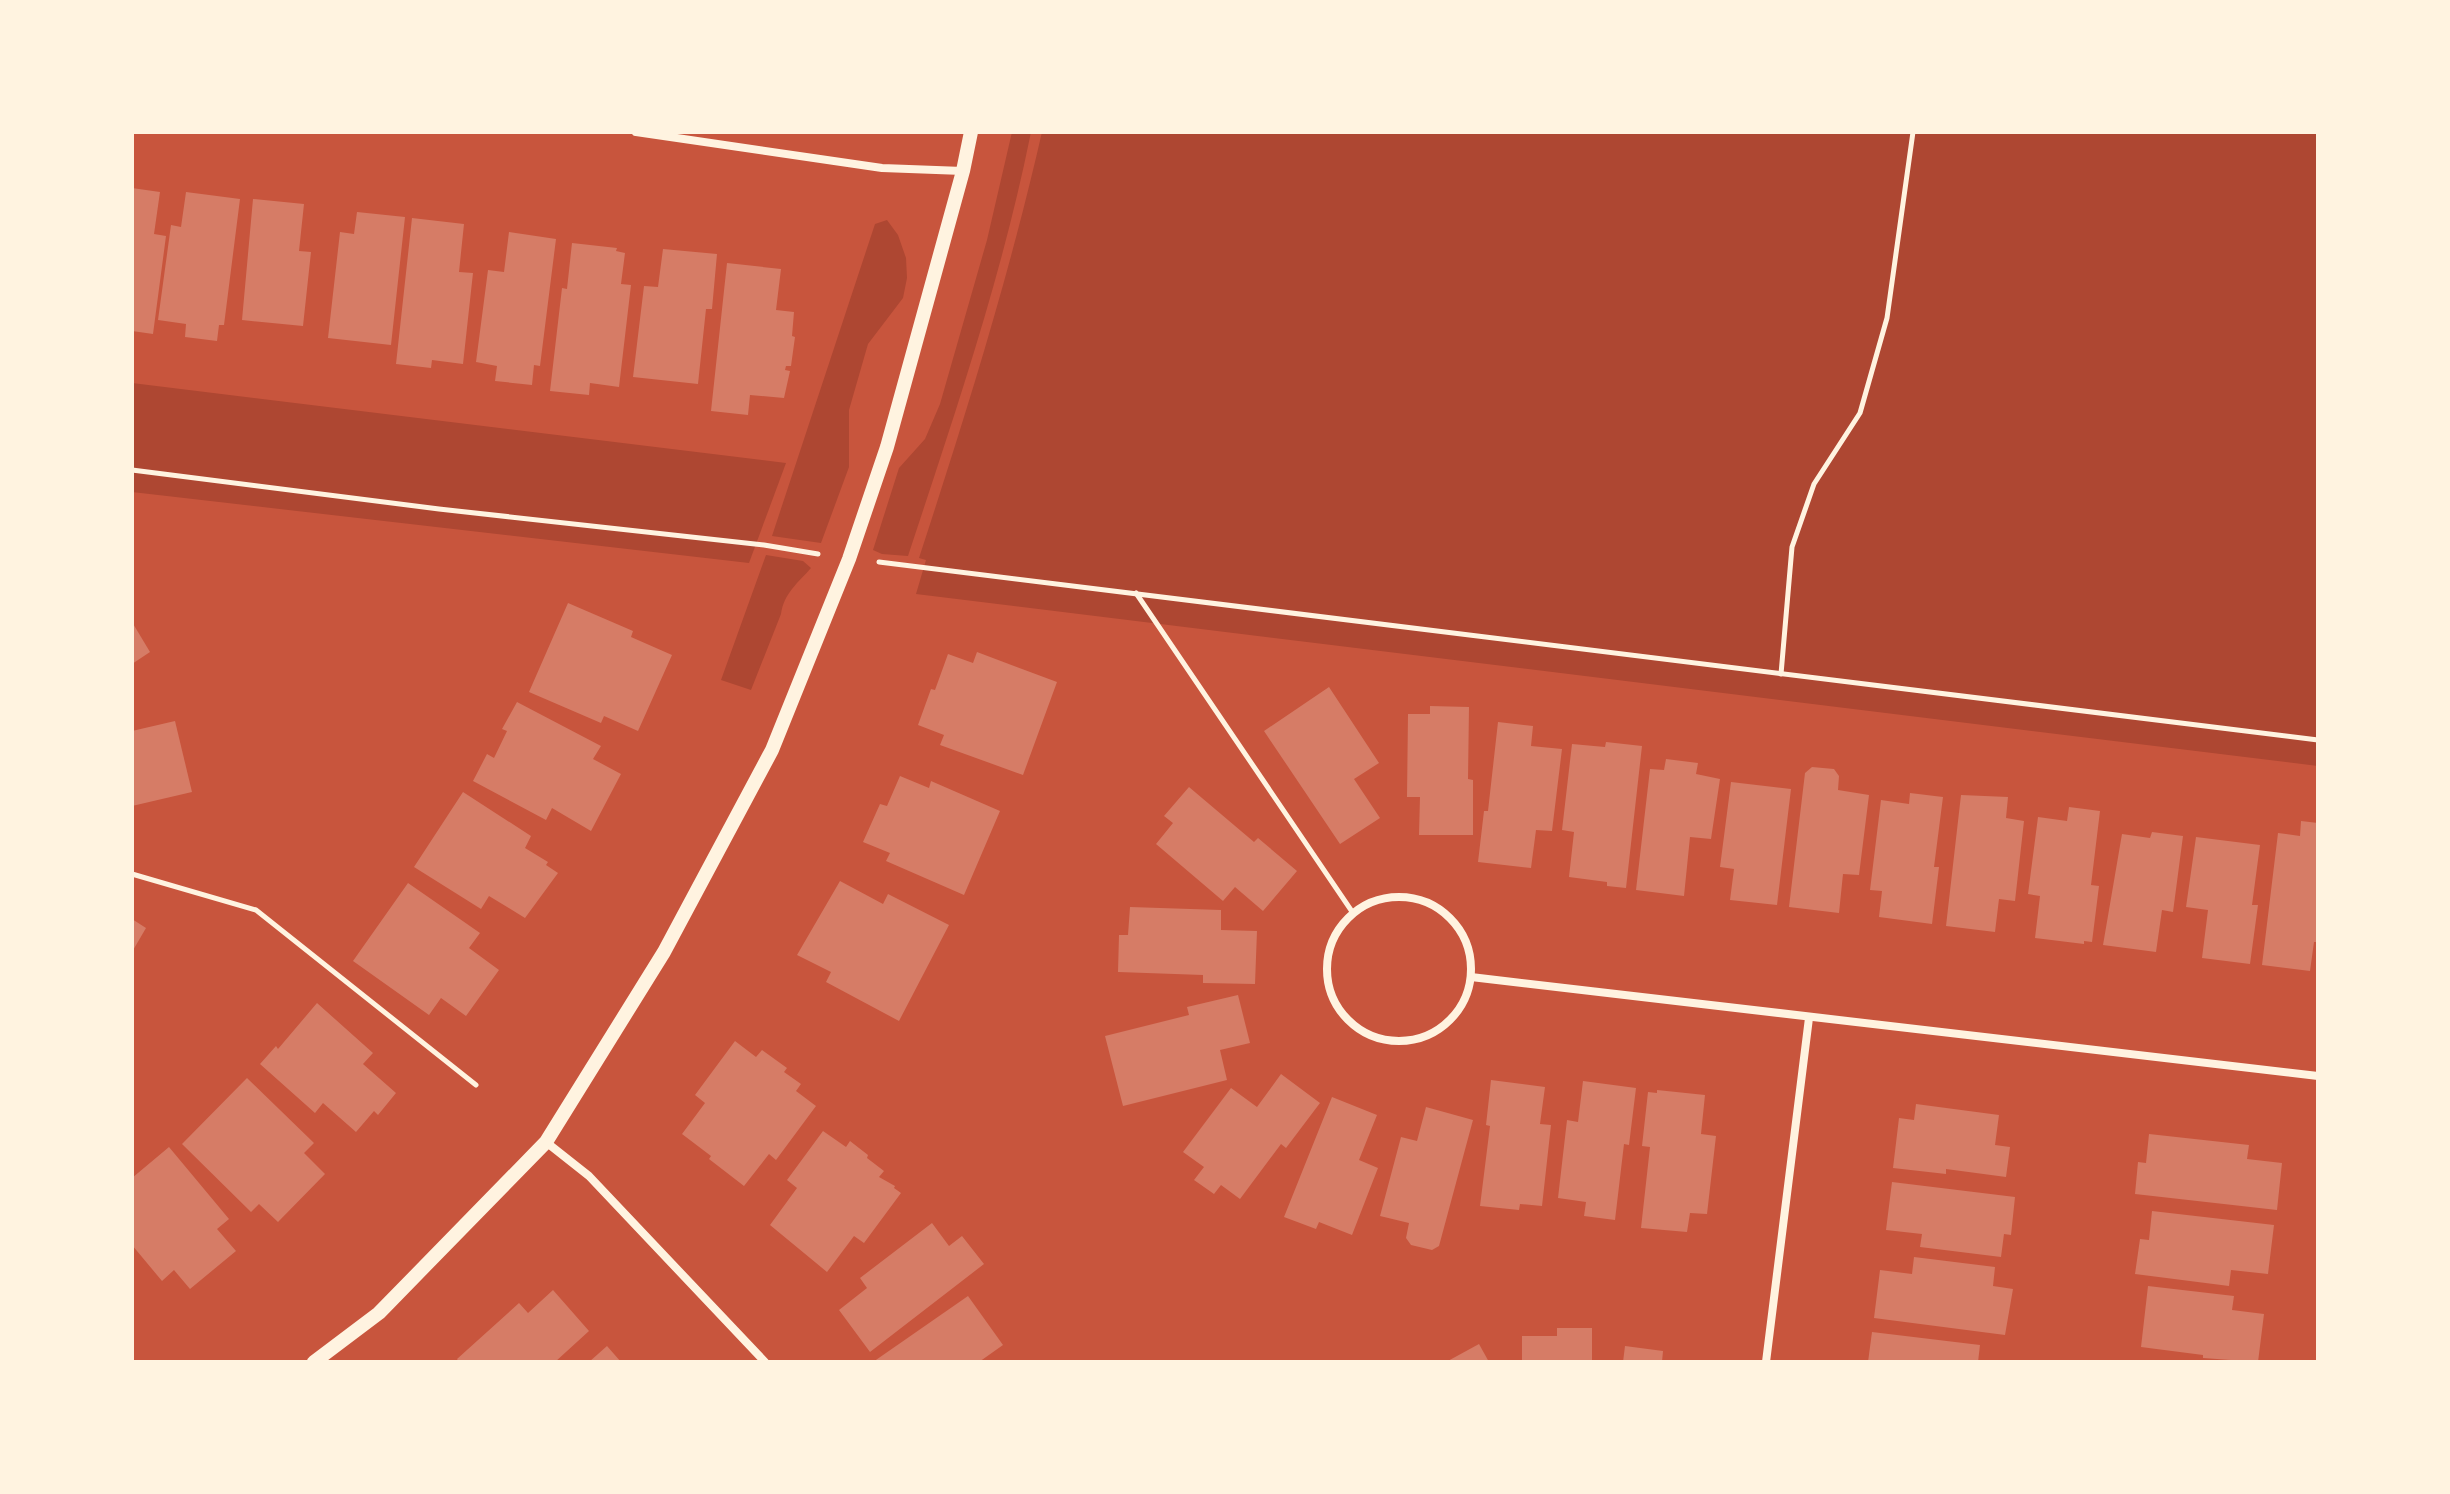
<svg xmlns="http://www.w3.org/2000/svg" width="2450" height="1494" viewBox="0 0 2450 1494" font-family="Overpass,sans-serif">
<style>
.green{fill:#ae4732}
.building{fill:#d67c66}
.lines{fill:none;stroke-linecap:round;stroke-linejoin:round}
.path{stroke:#fff3e0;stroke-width:5}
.minor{stroke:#fff3e0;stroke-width:8}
.tertiary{stroke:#fff3e0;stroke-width:14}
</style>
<rect width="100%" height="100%" fill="#c8553d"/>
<g class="green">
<path d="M1012 132H1031C1002 277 954 416 908 556L882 554 873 550 899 468 925 439 940 404 987 240Z"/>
<path d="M1042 132H2318V766L916 594 926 560 919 558C965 417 1009 277 1042 132Z"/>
<polygon points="887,220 898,235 906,258 907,278 903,298 868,344 849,410 849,467 821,543 772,536 875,224"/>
<polygon points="132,383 786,463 749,563 132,492"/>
<path d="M766 555 803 561 811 568C798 583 784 593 781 614L751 690 721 680Z"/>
</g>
<g class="building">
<polygon points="132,188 160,192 154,234 166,236 153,334 132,331"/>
<polygon points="186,192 240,199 224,325 219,325 217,341 185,337 186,324 158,320 171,225 181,227"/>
<polygon points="253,199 304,204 299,251 311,252 303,326 242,320"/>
<polygon points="357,212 405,217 391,345 328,338 340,232 354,234"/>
<polygon points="412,218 464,224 459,272 473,273 463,364 432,360 431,368 396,364"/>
<polygon points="509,232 556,239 540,366 534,365 532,385 495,381 497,366 476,362 488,270 504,272"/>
<polygon points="572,243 617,248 616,251 625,253 621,284 631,285 619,387 590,383 589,395 550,391 562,288 567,289"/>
<polygon points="663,249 717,254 712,309 706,309 698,384 633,377 644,286 658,287"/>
<polygon points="727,263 781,269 776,310 794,312 792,336 795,337 791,366 786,366 785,370 790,371 784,398 750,395 748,415 711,411"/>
<polygon points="568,603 633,631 631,637 672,655 638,731 604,716 601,723 529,692"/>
<polygon points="132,622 150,652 132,664"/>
<polygon points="977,652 1057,682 1023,775 940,745 944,735 918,725 931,689 935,690 948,654 973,663"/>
<polygon points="1329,687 1379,763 1354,779 1380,818 1340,844 1264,731"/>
<polygon points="517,702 601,746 593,759 621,774 591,831 552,808 546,820 473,781 487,754 494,758 507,731 502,729"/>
<polygon points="1430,706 1469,707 1468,779 1473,780 1473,835 1419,835 1420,797 1407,797 1408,714 1430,714"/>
<polygon points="175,721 192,792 132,806 132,731"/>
<polygon points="1498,722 1533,726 1531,746 1562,749 1552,831 1536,830 1531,868 1478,862 1484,811 1488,811"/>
<polygon points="1606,742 1642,746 1626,888 1607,886 1607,882 1569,877 1574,832 1562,830 1572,744 1605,747"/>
<polygon points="1666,759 1698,763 1696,774 1720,779 1711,839 1690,837 1684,896 1636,890 1650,769 1664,770"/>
<polygon points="1812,767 1834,769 1839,776 1838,790 1869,795 1859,875 1843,874 1839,913 1789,907 1805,773"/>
<polygon points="900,776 929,788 931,781 1000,811 964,895 886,861 890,853 863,842 880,804 887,806"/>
<polygon points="1731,782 1791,789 1777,905 1730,900 1734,869 1720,867"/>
<polygon points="1189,787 1254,842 1258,838 1297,871 1263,911 1235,887 1223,901 1156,844 1173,823 1164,816"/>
<polygon points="463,792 531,836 525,848 548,862 546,865 558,873 525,918 489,896 481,909 414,867"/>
<polygon points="1910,793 1943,797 1934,867 1939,867 1932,924 1879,917 1882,891 1870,890 1881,800 1909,804"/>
<polygon points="1961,795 2008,797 2006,818 2024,821 2015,901 1999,899 1995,932 1946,926"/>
<polygon points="2069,807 2100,811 2091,885 2099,886 2092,942 2084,941 2084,944 2035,938 2040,896 2028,894 2038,817 2067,821"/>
<polygon points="2301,821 2318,823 2318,942 2314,942 2310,971 2262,965 2278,833 2300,836"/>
<polygon points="2152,832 2183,836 2173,912 2162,910 2156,952 2103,945 2122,834 2150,838"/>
<polygon points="2196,837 2260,845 2252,905 2258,905 2250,964 2202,958 2208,910 2186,907"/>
<polygon points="840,881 883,904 888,894 949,925 899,1021 826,982 831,972 797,955"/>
<polygon points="408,883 480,933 469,948 499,970 466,1016 441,998 429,1015 353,961"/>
<polygon points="1130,907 1221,910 1221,930 1257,931 1255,984 1203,983 1203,975 1118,972 1119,935 1128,935"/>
<polygon points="132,919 146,928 132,952"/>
<polygon points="1238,995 1250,1043 1220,1050 1227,1080 1123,1106 1105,1036 1189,1015 1187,1007"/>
<polygon points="317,1003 373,1053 363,1064 396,1093 378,1115 374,1111 356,1132 323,1103 315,1113 260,1064 276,1046 278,1049"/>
<polygon points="735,1041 756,1057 762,1050 787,1068 784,1072 801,1084 796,1091 816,1106 776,1160 769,1154 744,1186 709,1159 711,1156 682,1134 705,1103 695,1095"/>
<polygon points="1281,1074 1320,1103 1286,1148 1281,1144 1240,1199 1221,1185 1214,1194 1194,1180 1204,1167 1183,1152 1231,1088 1257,1107"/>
<polygon points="247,1078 314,1143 304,1153 325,1174 278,1222 259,1204 251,1212 182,1144"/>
<polygon points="1491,1080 1545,1087 1540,1124 1551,1125 1542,1206 1520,1204 1519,1210 1480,1206 1490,1126 1486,1125"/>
<polygon points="1583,1081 1636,1088 1629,1145 1624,1144 1615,1220 1584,1216 1586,1202 1558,1198 1567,1120 1578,1122"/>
<polygon points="1657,1090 1705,1095 1701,1134 1716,1136 1707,1214 1690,1213 1687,1232 1641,1228 1650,1147 1642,1146 1648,1092 1657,1093"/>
<polygon points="1332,1097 1377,1115 1359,1160 1378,1168 1352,1235 1319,1222 1316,1229 1284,1217"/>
<polygon points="1916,1104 1999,1115 1995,1145 2010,1147 2006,1177 1946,1169 1946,1174 1893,1168 1899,1118 1914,1120"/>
<polygon points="1426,1107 1473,1120 1439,1246 1432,1250 1411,1245 1406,1238 1409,1223 1380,1216 1401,1137 1417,1141"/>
<polygon points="823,1131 846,1147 850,1141 868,1155 867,1158 884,1171 879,1177 895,1186 894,1188 901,1193 864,1243 854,1236 827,1272 770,1225 797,1188 787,1180"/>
<polygon points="2149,1134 2249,1145 2247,1159 2282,1163 2277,1210 2135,1194 2138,1162 2146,1163"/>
<polygon points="169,1147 229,1219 217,1229 236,1251 190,1289 174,1270 162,1281 132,1245 132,1178"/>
<polygon points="1892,1182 2015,1197 2011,1235 2004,1234 2001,1257 1920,1247 1922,1234 1886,1230"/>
<polygon points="2152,1211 2274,1225 2268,1274 2231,1270 2229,1286 2135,1274 2140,1239 2149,1240"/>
<polygon points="932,1223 949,1246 962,1236 984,1264 870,1352 839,1310 867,1288 860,1278"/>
<polygon points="1914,1257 1995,1267 1993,1286 2013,1289 2005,1335 1874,1318 1880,1270 1912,1274"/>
<polygon points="2148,1286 2234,1296 2232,1310 2264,1314 2258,1362 2203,1358 2203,1355 2141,1347"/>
<polygon points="553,1290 589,1331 555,1362 459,1362 457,1359 519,1303 528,1313"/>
<polygon points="968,1296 1003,1345 979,1362 873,1362"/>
<polygon points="1557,1328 1592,1328 1592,1362 1522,1362 1522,1336 1557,1336"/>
<polygon points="1872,1332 1980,1345 1978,1362 1868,1362"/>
<polygon points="1479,1344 1489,1362 1446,1362"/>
<polygon points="607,1346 621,1362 589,1362"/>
<polygon points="1625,1346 1663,1351 1662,1362 1623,1362"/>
</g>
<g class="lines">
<g class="path">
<polyline points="132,470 439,509 764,545 818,554"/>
<polyline points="879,562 2318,740"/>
<polyline points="1136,593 1353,913"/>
<polyline points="1781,674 1792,547 1814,484 1860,413 1887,318 1913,132"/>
<polyline points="132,874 256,910 476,1085"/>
</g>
<g class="minor">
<polyline points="636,132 882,168 963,171"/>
<circle cx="1399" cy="969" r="72"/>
<polyline points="1471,977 2318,1076"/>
<polyline points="546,1142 589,1176 765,1362"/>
<polyline points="1766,1362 1809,1018"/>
</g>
<polyline class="tertiary" points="314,1362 379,1313 546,1142 664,952 772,750 849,559 887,447 963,171 971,132"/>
</g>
<rect width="2450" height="1494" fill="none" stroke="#fff3e0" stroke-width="268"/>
</svg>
